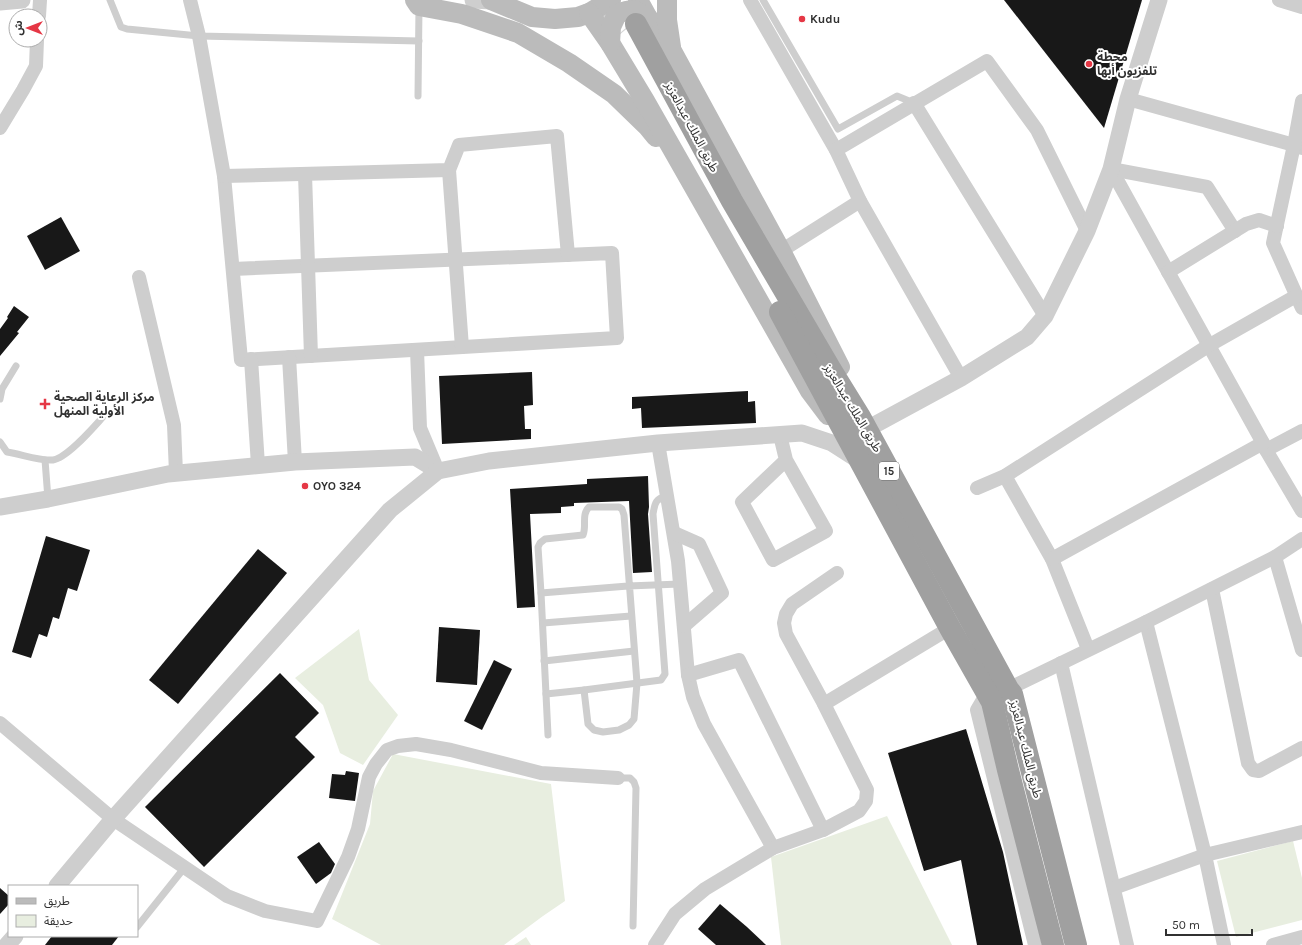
<svg xmlns="http://www.w3.org/2000/svg" width="1302" height="945" viewBox="0 0 1302 945" font-family="Karla,'Noto Sans Arabic',sans-serif">
<style>
.green{fill:#e8eee0}
.building{fill:#181818}
.lines{fill:none;stroke-linecap:round;stroke-linejoin:round}
.trunk-tunnel{stroke:#d6d6d6;stroke-width:22;stroke-dasharray:22 11;stroke-linecap:butt}
.service{stroke:#cecece;stroke-width:7}
.minor{stroke:#cecece;stroke-width:14}
.tertiary{stroke:#cecece;stroke-width:17}
.secondary{stroke:#bbb;stroke-width:20}
.trunk{stroke:#a0a0a0;stroke-width:22}
.poi-dot{fill:#e53745;stroke:#fff;stroke-width:1.5}
.labels{text-anchor:middle;stroke-width:4;stroke-linejoin:round;paint-order:stroke}
.shield{fill:#fff;stroke:#6f6f6f;stroke-width:1}
.shield-label{font-size:11px;font-weight:bold;fill:#313131}
.poi-label{font-size:12px;font-weight:bold;fill:#313131;stroke:#fff;text-anchor:start}
.street-label{font-size:12px;fill:#313131;stroke:#fff}
</style>
<rect width="100%" height="100%" fill="#fff"/>
<g class="green">
<polygon points="359,629 369,680 398,715 363,765 340,753 323,705 295,678"/>
<polygon points="393,754 551,784 565,901 543,916 504,945 381,945 332,919 370,824 373,791"/>
<polygon points="887,816 952,945 781,945 771,857"/>
<polygon points="1293,841 1302,878 1302,920 1236,937 1217,861"/>
<polygon points="526,937 531,945 514,945"/>
</g>
<g class="building">
<polygon points="1004,0 1142,0 1104,128"/>
<polygon points="61,217 80,251 45,270 27,236"/>
<polygon points="14,306 29,317 17,332 19,333 0,356 0,329 8,318 7,317"/>
<polygon points="532,372 533,405 524,406 525,429 531,429 531,439 442,444 439,376"/>
<polygon points="748,391 748,402 755,401 756,423 642,428 641,408 632,409 632,397"/>
<polygon points="648,476 649,507 648,514 652,572 633,573 629,501 574,503 574,506 561,507 561,513 530,514 535,607 517,608 510,489 587,484 587,479"/>
<polygon points="46,536 90,550 77,591 68,588 59,619 53,617 47,637 39,634 31,658 12,652"/>
<polygon points="258,549 287,573 178,704 149,680"/>
<polygon points="439,627 480,630 477,685 436,682"/>
<polygon points="494,660 512,669 482,730 464,721"/>
<polygon points="280,673 319,713 295,737 315,757 204,867 145,807"/>
<polygon points="966,729 1003,852 1023,945 977,945 961,860 924,871 888,753"/>
<polygon points="346,771 359,773 355,801 329,798 332,774 345,775"/>
<polygon points="319,842 335,864 331,873 316,884 297,857"/>
<polygon points="0,888 9,896 9,904 0,914"/>
<polygon points="720,904 747,927 766,945 716,945 698,929"/>
<polygon points="52,936 119,936 112,945 45,945"/>
</g>
<g class="lines">
<polyline class="trunk-tunnel" points="602,5 624,31"/>
<g class="service">
<polyline points="110,0 121,27 127,29 199,36 419,41"/>
<polyline points="763,0 838,129 897,96 914,103"/>
<polyline points="418,96 419,7"/>
<polyline points="0,399 2,389 16,366"/>
<path d="M0 442 7 452C21 454 39 461 53 460 67 458 92 429 102 418"/>
<polyline points="45,460 48,499"/>
<polyline points="541,593 548,735"/>
<polyline points="543,623 631,616"/>
<polyline points="544,661 634,651"/>
<path d="M584 690 588 724 594 730 603 732 619 730 629 725 634 719 637 683 624 515 622 509 619 507H589C581 515 587 526 583 535L545 539 540 543 538 547 541 593 628 586 680 584"/>
<path d="M546 694 584 690 661 680 665 674 653 514C655 503 655 499 667 496"/>
<polyline points="618,778 630,778 634,782 636,788 633,926"/>
<polyline points="137,927 185,867"/>
</g>
<g class="minor">
<polyline points="190,0 199,36 224,176 241,360 617,338 612,253 233,269"/>
<polyline points="750,0 836,150 860,201 961,378"/>
<polyline points="1279,0 1302,7"/>
<polyline points="39,16 40,0"/>
<polyline points="1128,99 1294,145 1302,148"/>
<polyline points="1302,101 1294,145 1273,243 1302,308"/>
<polyline points="914,103 1045,316"/>
<polyline points="0,128 23,90 36,66 37,40"/>
<polyline points="836,150 987,61 1037,130 1087,231"/>
<polyline points="1111,169 1263,443 1266,450 1302,511"/>
<polyline points="1111,169 1207,187 1235,231"/>
<polyline points="449,170 462,347"/>
<polyline points="305,174 311,356"/>
<polyline points="224,176 449,170 459,145 557,136 568,255"/>
<polyline points="781,251 860,201"/>
<polyline points="1168,272 1246,224 1259,220 1277,226"/>
<polyline points="139,277 174,425 176,473"/>
<polyline points="417,350 420,428 438,471"/>
<polyline points="289,357 295,462"/>
<polyline points="251,359 258,465"/>
<polyline points="780,435 786,460 742,502 773,560 826,531 786,460"/>
<polyline points="658,443 678,561 688,675 693,697 704,724 773,848"/>
<polyline points="1266,450 1302,431"/>
<polyline points="1005,476 1052,559 1088,649"/>
<polyline points="977,488 1005,476 1208,346 1296,296"/>
<polyline points="674,533 699,544 722,593 684,626"/>
<polyline points="1275,557 1302,650"/>
<polyline points="1052,559 1263,443"/>
<polyline points="1212,589 1248,763 1253,770 1259,771 1302,748"/>
<polyline points="1146,622 1205,855 1224,945"/>
<polyline points="1061,663 1127,945"/>
<polyline points="688,675 739,660 823,830"/>
<polyline points="1008,689 1146,622 1275,557 1302,539"/>
<polyline points="987,693 977,710 1035,945"/>
<polyline points="824,704 950,628"/>
<polyline points="0,723 113,819 227,896 265,911 317,921 348,857 358,829 369,777 376,764 387,750 398,746 416,744 451,750 541,773 618,778"/>
<polyline points="1114,888 1205,855 1302,832"/>
<polyline points="655,945 675,914 705,889 773,848 823,830 859,811 866,801 867,790 824,704 786,634 784,623 786,614 792,604 837,573"/>
<polyline points="1273,945 1302,937"/>
</g>
<g class="tertiary">
<polyline points="473,0 492,1"/>
<polyline points="0,2 22,0"/>
<polyline points="867,429 961,378 1027,337 1045,316 1087,231 1111,169 1128,99 1159,0"/>
<polyline points="0,507 48,499 168,474 295,462 415,457 438,471"/>
<polyline points="57,886 113,819 390,510 438,471 489,461 658,443 802,433 832,443 860,461"/>
<polyline points="7,945 15,936"/>
</g>
<g class="secondary">
<polyline points="415,0 419,6 462,14 518,33 569,63 614,94 647,126 656,137"/>
<polyline points="491,0 532,17 555,19 578,17 589,13 611,0"/>
<polyline points="638,0 648,18 672,51 781,251 840,367"/>
<polyline points="667,0 667,20 671,47"/>
<polyline points="589,13 610,43 645,101 810,391 828,415"/>
<path d="M610 43 611 27 617 14C633 8 634 9 648 18"/>
</g>
<g class="trunk">
<polyline points="636,24 732,201 831,370 860,417 1008,689 1012,694 1076,945"/>
<polyline points="780,312 950,628 992,702 1008,770 1053,945"/>
</g>
</g>
<g class="poi-dot">
<circle cx="802" cy="19" r="4"/>
<circle cx="1089" cy="64" r="4"/>
<path d="M43 398h4v4h4v4h-4v4h-4v-4h-4v-4h4z"/>
<circle cx="305" cy="486" r="4"/>
</g>
<g class="labels">
<rect class="shield" x="879" y="462" width="20" height="18" rx="3"/>
<g class="shield-label">
<text x="889" y="475">15</text>
</g>
<g class="poi-label">
<text x="810" y="23">Kudu</text>
<text x="1097" y="61">محطة<tspan x="1097" dy="14">تلفزيون أبها</tspan></text>
<text x="54" y="401">مركز الرعاية الصحية<tspan x="54" dy="14">الأولية المنهل</tspan></text>
<text x="313" y="490">OYO 324</text>
</g>
<g class="street-label">
<text transform="translate(692 127) rotate(62)" y="4">طريق الملك عبدالعزيز</text>
<text transform="translate(853 408) rotate(59)" y="4">طريق الملك عبدالعزيز</text>
<text transform="translate(1026 749) rotate(76)" y="4">طريق الملك عبدالعزيز</text>
</g>
</g>
<rect x="8" y="885" width="130" height="52" fill="#ffffff" stroke="#adadad"/>
<rect x="16" y="898" width="20" height="6" fill="#bbbbbb" stroke="#adadad"/>
<text x="44" y="905" font-size="12" fill="#313131">طريق</text>
<rect x="16" y="915" width="20" height="12" fill="#e8eee0" stroke="#adadad"/>
<text x="44" y="925" font-size="12" fill="#313131">حديقة</text>
<g transform="translate(28 28) rotate(270)"><circle r="19" fill="#ffffff" stroke="#adadad"/>
<path d="M0-3L7 15L0 10L-7 15Z" fill="#e53745"/>
<text y="-6" font-size="11" font-weight="bold" text-anchor="middle" fill="#313131">ش</text>
</g>
<path d="M1166 929v6h86v-6" fill="none" stroke="#313131" stroke-width="2"/>
<text x="1172" y="929" font-size="12" fill="#313131" stroke="#ffffff" stroke-width="3" paint-order="stroke">50 m</text>
</svg>
